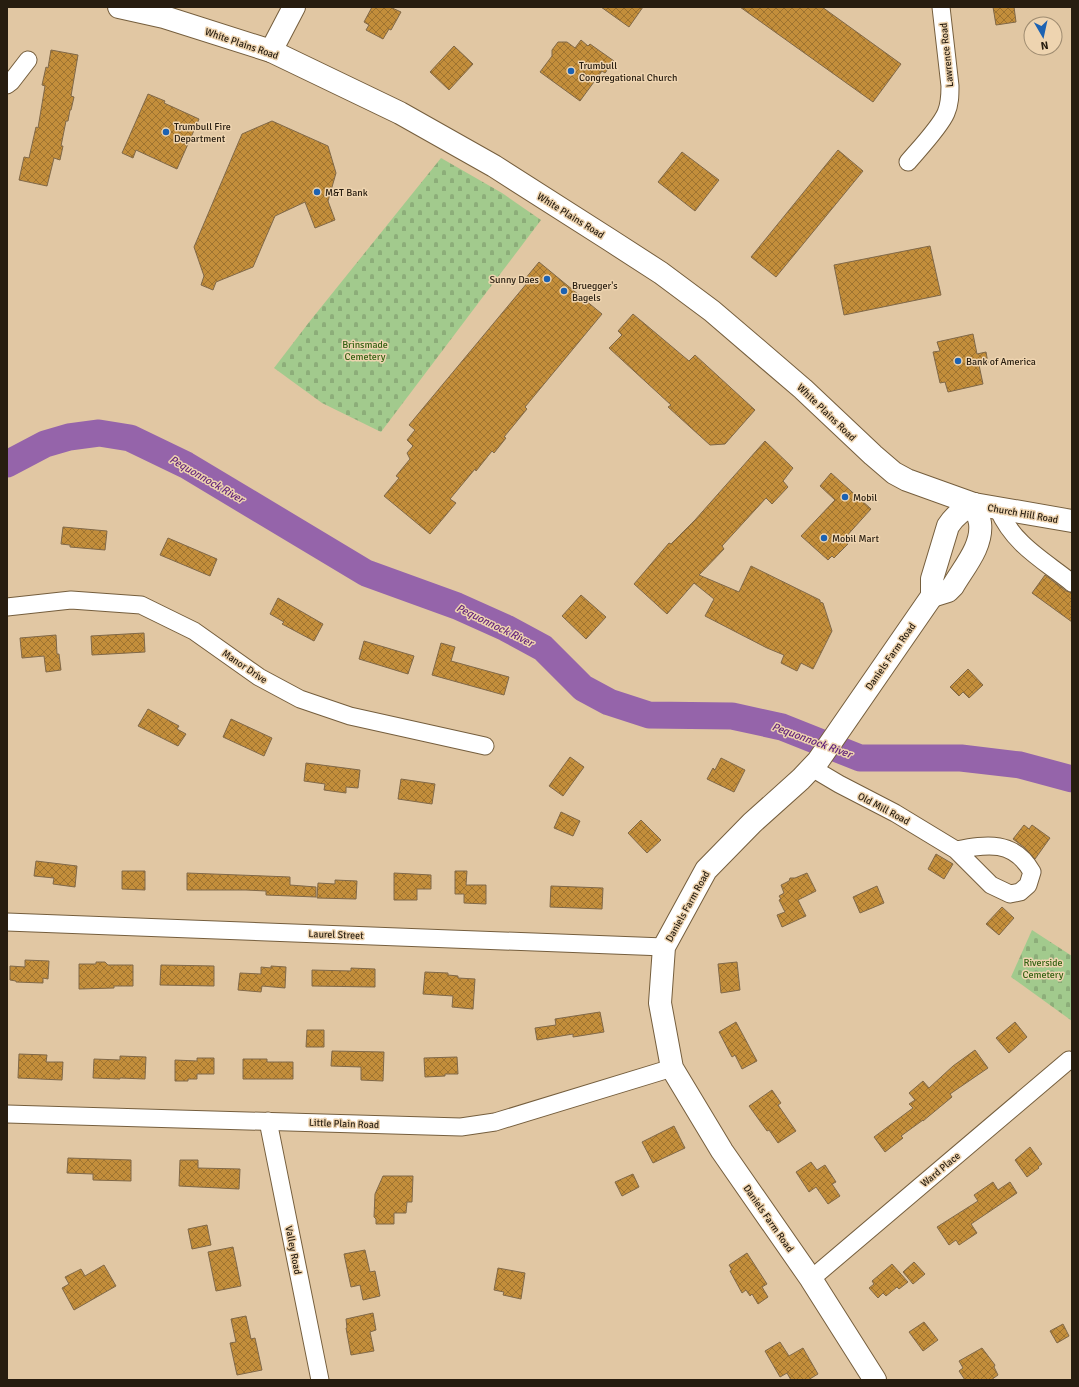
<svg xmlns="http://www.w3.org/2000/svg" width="1079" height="1387" viewBox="0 0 1079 1387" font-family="Signika,sans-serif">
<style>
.cemetery{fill:url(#cemetery-stones)}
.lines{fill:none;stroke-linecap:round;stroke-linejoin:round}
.river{stroke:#9564aa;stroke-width:27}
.building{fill:url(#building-cross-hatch);stroke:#806848}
.minor-casing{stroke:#755e3d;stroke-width:19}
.major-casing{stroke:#755e3d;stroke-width:24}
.minor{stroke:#fff;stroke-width:17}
.major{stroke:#fff;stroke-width:22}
.poi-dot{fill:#1c62b2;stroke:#eed4b0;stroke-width:1.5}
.labels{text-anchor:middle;stroke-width:3;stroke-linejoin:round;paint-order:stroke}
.street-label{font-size:10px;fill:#271d10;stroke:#eed4b0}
.poi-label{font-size:10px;fill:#271d10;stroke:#eed4b0;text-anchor:start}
.park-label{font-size:10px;fill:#366314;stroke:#eed4b0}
.water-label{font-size:11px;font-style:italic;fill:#64257c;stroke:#eed4b0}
</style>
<defs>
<pattern id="cemetery-stones" width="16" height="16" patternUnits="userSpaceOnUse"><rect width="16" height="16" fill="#a2ca8d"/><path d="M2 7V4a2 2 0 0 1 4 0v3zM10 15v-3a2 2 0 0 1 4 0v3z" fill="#8cad79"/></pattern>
<pattern id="building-cross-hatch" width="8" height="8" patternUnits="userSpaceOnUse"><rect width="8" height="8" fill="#c38e3b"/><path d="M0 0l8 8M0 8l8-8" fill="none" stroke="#9e7330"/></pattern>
</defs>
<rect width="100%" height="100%" fill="#e1c7a3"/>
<g class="cemetery">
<polygon points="441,158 502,193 541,220 381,432 322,403 274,368 310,321"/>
<polygon points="1032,930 1072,956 1072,1021 1011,977"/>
</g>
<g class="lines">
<polyline class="river" points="7,464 45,444 69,437 99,433 130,438 186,465 366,573 457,606 506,628 543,648 583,688 609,702 649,715 732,716 782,727 860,758 961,758 1020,765 1072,779"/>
</g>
<g class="building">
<polygon points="372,7 390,7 401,12 391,30 389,29 383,39 366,30 369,25 364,22"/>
<polygon points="601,7 643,7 629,27"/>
<polygon points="740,7 822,7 901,64 873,102"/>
<polygon points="993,7 1014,7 1016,22 996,25"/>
<polygon points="581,40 588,46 590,44 614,61 605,73 602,71 580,101 540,72 552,56 552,50 558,42 567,42 575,48"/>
<polygon points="454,46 473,64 449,90 430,72"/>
<polygon points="51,50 78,55 71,96 74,97 71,110 70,110 68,121 66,121 61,146 63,146 60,160 54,158 47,186 19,180 24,157 29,158 36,127 38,128 45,86 42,85 46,67 48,68"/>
<polygon points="148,94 165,101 164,103 199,119 177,169 136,150 133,158 122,153"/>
<polygon points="272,121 328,146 336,173 328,201 335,220 315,228 305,202 275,216 253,267 216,282 213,290 201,285 204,276 194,247 242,134"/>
<polygon points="838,150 863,171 776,277 751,257"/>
<polygon points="682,152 719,180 695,211 658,182"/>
<polygon points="930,246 941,295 844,315 834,265"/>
<polygon points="539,262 602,314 525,407 527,409 504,437 506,438 494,453 492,451 476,471 475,469 450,499 456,503 430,534 384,496 399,478 396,476 410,459 407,453 413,446 407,440 415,430 409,425 528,282 525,279"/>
<polygon points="633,314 689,361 695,355 755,410 725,444 710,445 668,407 671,405 609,348 622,335 618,331"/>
<polygon points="973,334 977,354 986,352 988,363 979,365 983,384 948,392 945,382 940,383 933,352 940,351 937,342"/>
<polygon points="765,441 793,468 783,481 788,487 772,504 766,498 722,546 724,549 699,575 739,592 751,566 820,600 820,602 823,603 832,631 813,669 801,663 797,671 781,663 784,655 767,648 705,616 714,599 694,583 667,614 634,584 669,543 671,544 695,520"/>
<polygon points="831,473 871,509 843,540 848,544 834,558 832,556 828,560 801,536 835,500 820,486"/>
<polygon points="63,527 107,531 105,550 70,547 70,545 61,544"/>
<polygon points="168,538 217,559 210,576 160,555"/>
<polygon points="1045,575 1066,591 1072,593 1072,622 1032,593"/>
<polygon points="581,595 606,617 586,639 562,616"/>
<polygon points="278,598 323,624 314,641 282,624 284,622 270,614"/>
<polygon points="144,633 145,652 92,655 91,636"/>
<polygon points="56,635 57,654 59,654 61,670 46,672 44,656 22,658 20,638"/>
<polygon points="364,641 414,656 408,674 359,659"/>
<polygon points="441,643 455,647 451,661 509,677 504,695 432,675"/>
<polygon points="968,669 983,685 969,698 963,692 959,696 950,687"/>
<polygon points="148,709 179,726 177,729 186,734 178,746 138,726"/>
<polygon points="231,719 272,738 264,756 223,737"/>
<polygon points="570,757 584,767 563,796 549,786"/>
<polygon points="721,758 745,770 734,792 707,779 713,768 715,770"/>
<polygon points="306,763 360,770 358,788 346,787 346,793 324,790 325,784 304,781"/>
<polygon points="401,779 435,784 432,804 398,799"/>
<polygon points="561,812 580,821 573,836 554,828"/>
<polygon points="641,820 661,840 647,853 628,833"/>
<polygon points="1024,825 1029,829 1032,825 1050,838 1035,859 1024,847 1013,839"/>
<polygon points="936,854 953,864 944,879 928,869"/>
<polygon points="36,861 77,866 75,887 53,884 54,878 34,876"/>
<polygon points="122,871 145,871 145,890 122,889"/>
<polygon points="455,871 467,871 466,885 486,885 486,904 464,903 464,894 455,894"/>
<polygon points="187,873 290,877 290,885 316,887 316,897 266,895 266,891 246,890 187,890"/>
<polygon points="394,873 431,875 431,889 417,889 417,900 394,900"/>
<polygon points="807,873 816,891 798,900 806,916 782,927 777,915 785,912 779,900 781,899 779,896 784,893 781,885 789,881 790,878 795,878"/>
<polygon points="335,880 357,881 356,899 317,898 318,883 335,884"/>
<polygon points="551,886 603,888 602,909 550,907"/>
<polygon points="877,886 884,903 860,913 853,897"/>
<polygon points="1002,907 1014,918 999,935 986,924"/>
<polygon points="25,960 49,961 48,979 43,978 43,983 16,982 16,981 10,980 10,966 25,967"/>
<polygon points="96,962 105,962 108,965 133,965 133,986 114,986 114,988 79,989 79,964 96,964"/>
<polygon points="737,962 740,990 721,993 718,964"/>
<polygon points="161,965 214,966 214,986 160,985"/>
<polygon points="271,966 286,967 285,988 262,986 261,992 238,990 240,973 261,974 261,967 271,968"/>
<polygon points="351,968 375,969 375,987 312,986 312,970 351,971"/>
<polygon points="425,972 448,973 448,975 458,976 458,978 475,979 473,1009 452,1007 453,996 423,994"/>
<polygon points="600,1012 604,1032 573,1037 573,1034 537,1040 535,1028 556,1025 555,1019"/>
<polygon points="736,1022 757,1061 742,1069 735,1055 732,1057 719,1032"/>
<polygon points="1015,1022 1027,1037 1009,1053 996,1038"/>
<polygon points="307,1030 324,1030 324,1047 306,1047"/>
<polygon points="975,1050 988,1068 950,1094 952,1097 923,1121 923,1120 901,1136 903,1138 885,1152 874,1137 913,1108 909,1104 915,1100 909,1093 923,1081 929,1088 953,1066"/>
<polygon points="332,1051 384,1052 383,1081 361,1080 361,1067 331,1066"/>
<polygon points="19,1054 47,1055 46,1062 63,1062 62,1080 18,1078"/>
<polygon points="120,1056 146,1057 145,1079 120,1078 120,1079 93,1078 94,1059 120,1060"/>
<polygon points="457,1057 458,1074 445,1074 445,1076 425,1077 424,1058"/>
<polygon points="197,1058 214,1058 214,1074 197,1074 197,1079 188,1079 188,1081 175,1081 175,1060 197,1061"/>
<polygon points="243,1059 267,1059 267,1062 293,1062 293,1079 243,1079"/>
<polygon points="772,1090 781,1103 778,1105 796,1131 778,1143 769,1130 767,1131 749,1106"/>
<polygon points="674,1126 685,1148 653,1163 642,1142"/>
<polygon points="1030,1147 1042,1164 1038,1167 1039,1168 1027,1177 1015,1160"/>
<polygon points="68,1158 131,1160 131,1181 93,1180 93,1174 67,1173"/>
<polygon points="180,1160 198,1160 198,1168 240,1169 239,1189 179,1186"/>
<polygon points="811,1162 817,1170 825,1165 836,1182 832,1184 840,1196 828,1204 816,1187 809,1192 796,1172"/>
<polygon points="633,1174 639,1187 622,1196 615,1182"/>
<polygon points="383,1176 413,1176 412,1202 407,1202 406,1213 394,1213 394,1224 376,1224 376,1219 374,1217 375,1194"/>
<polygon points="993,1182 998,1190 1010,1182 1017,1193 971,1224 977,1233 959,1245 956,1240 949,1245 937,1227 978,1201 974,1195"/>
<polygon points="207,1225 211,1245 192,1249 188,1229"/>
<polygon points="233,1247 241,1286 216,1291 208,1252"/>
<polygon points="365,1250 370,1272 375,1271 380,1296 363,1300 360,1285 351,1287 344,1254"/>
<polygon points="747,1253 767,1284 762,1287 768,1297 758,1304 752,1294 750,1296 746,1290 742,1293 730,1271 732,1270 729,1265"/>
<polygon points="914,1262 925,1274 913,1284 903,1272"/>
<polygon points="892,1264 908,1282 899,1289 897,1287 886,1296 883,1293 878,1298 869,1288 874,1284 872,1281"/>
<polygon points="104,1265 116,1286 74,1310 62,1288 69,1284 65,1277 81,1269 85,1276"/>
<polygon points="498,1268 525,1273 521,1299 503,1295 504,1292 494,1290"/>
<polygon points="373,1313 376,1330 370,1332 374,1351 351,1355 346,1328 347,1328 346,1319"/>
<polygon points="246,1316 251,1339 255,1338 262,1370 237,1375 230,1343 236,1342 231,1319"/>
<polygon points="924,1322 938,1340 923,1351 909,1332"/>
<polygon points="1063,1324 1069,1336 1057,1343 1050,1331"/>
<polygon points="780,1342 789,1356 803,1348 818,1374 808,1380 791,1380 787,1373 780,1377 765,1351"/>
<polygon points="982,1348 995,1365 994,1367 998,1375 991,1380 965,1380 959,1371 963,1368 959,1361"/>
</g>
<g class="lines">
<defs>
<g id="minor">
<polyline points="7,85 11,82 28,60"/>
<path d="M908 162C919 149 940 127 946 113 950 104 950 95 950 86L941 7"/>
<path d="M998 509C1014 545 1042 559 1072 583"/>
<polyline points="7,607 71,600 141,605 194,631 259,677 300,699 350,716 485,746"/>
<path d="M812 768 839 784 895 813 956 850 991 885 1010 894 1020 892 1028 885 1032 872C1014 840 987 844 956 850"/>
<polyline points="7,922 664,947"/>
<polyline points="7,1114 461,1127 495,1122 672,1068"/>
<polyline points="268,1121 320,1380"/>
<polyline points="811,1279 1069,1060"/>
</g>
<g id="major">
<polyline points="119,7 164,17 271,51 400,113 494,166 610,240 661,273 712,311 803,389 873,455 894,473 907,480 974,504 1072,521"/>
<polyline points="271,51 294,7"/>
<path d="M932 596 948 591 953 586C964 567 983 546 980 523 979 517 976 510 974 504"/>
<path d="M875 1380 811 1279 722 1151 672 1068 660 1003 664 947 706 870 752 823 801 779 818 761 932 596V579L948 526C955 515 963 510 974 504"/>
</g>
</defs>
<use href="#minor" class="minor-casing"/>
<use href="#major" class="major-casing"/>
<use href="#minor" class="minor"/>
<use href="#major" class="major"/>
</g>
<g class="poi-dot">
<circle cx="571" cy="71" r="4"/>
<circle cx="166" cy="132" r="4"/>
<circle cx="317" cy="192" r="4"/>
<circle cx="547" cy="279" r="4"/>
<circle cx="564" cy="291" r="4"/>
<circle cx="958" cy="361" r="4"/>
<circle cx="845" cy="497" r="4"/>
<circle cx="824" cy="538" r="4"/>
</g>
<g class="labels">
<g class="street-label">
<text transform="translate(242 43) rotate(19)" y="4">White Plains Road</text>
<text transform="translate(946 55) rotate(-96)" y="4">Lawrence Road</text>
<text transform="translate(571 215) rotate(32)" y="4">White Plains Road</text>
<text transform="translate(827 412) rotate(44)" y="4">White Plains Road</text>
<text transform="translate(1023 513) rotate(10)" y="4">Church Hill Road</text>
<text transform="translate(890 656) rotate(-55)" y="4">Daniels Farm Road</text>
<text transform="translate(245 666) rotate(34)" y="4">Manor Drive</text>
<text transform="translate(884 808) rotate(28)" y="4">Old Mill Road</text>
<text transform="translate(687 906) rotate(-61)" y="4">Daniels Farm Road</text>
<text transform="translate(336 934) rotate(2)" y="4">Laurel Street</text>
<text transform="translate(344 1123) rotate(2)" y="4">Little Plain Road</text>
<text transform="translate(940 1169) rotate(-40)" y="4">Ward Place</text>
<text transform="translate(769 1218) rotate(55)" y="4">Daniels Farm Road</text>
<text transform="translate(294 1250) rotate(79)" y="4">Valley Road</text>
</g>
<g class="poi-label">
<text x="579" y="69">Trumbull<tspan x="579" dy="12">Congregational Church</tspan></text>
<text x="174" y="130">Trumbull Fire<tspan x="174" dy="12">Department</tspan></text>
<text x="325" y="196">M&amp;T Bank</text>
<text x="539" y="283" text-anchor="end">Sunny Daes</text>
<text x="572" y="289">Bruegger's<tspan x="572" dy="12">Bagels</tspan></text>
<text x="966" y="365">Bank of America</text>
<text x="853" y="501">Mobil</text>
<text x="832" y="542">Mobil Mart</text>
</g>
<g class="park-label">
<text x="365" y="348">Brinsmade<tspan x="365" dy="12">Cemetery</tspan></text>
<text x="1043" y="966">Riverside<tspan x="1043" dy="12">Cemetery</tspan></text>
</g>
<g class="water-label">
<text transform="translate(207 479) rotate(30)" y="4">Pequonnock River</text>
<text transform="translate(495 625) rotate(26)" y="4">Pequonnock River</text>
<text transform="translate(812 740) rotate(20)" y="4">Pequonnock River</text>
</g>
</g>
<rect width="1079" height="1387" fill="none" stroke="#271d10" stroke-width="16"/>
<g transform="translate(1043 36) rotate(171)"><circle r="19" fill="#eed4b0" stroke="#9e8b70"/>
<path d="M0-3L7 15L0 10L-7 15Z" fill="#1c62b2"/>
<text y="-6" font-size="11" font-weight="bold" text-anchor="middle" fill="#271d10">N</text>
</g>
</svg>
